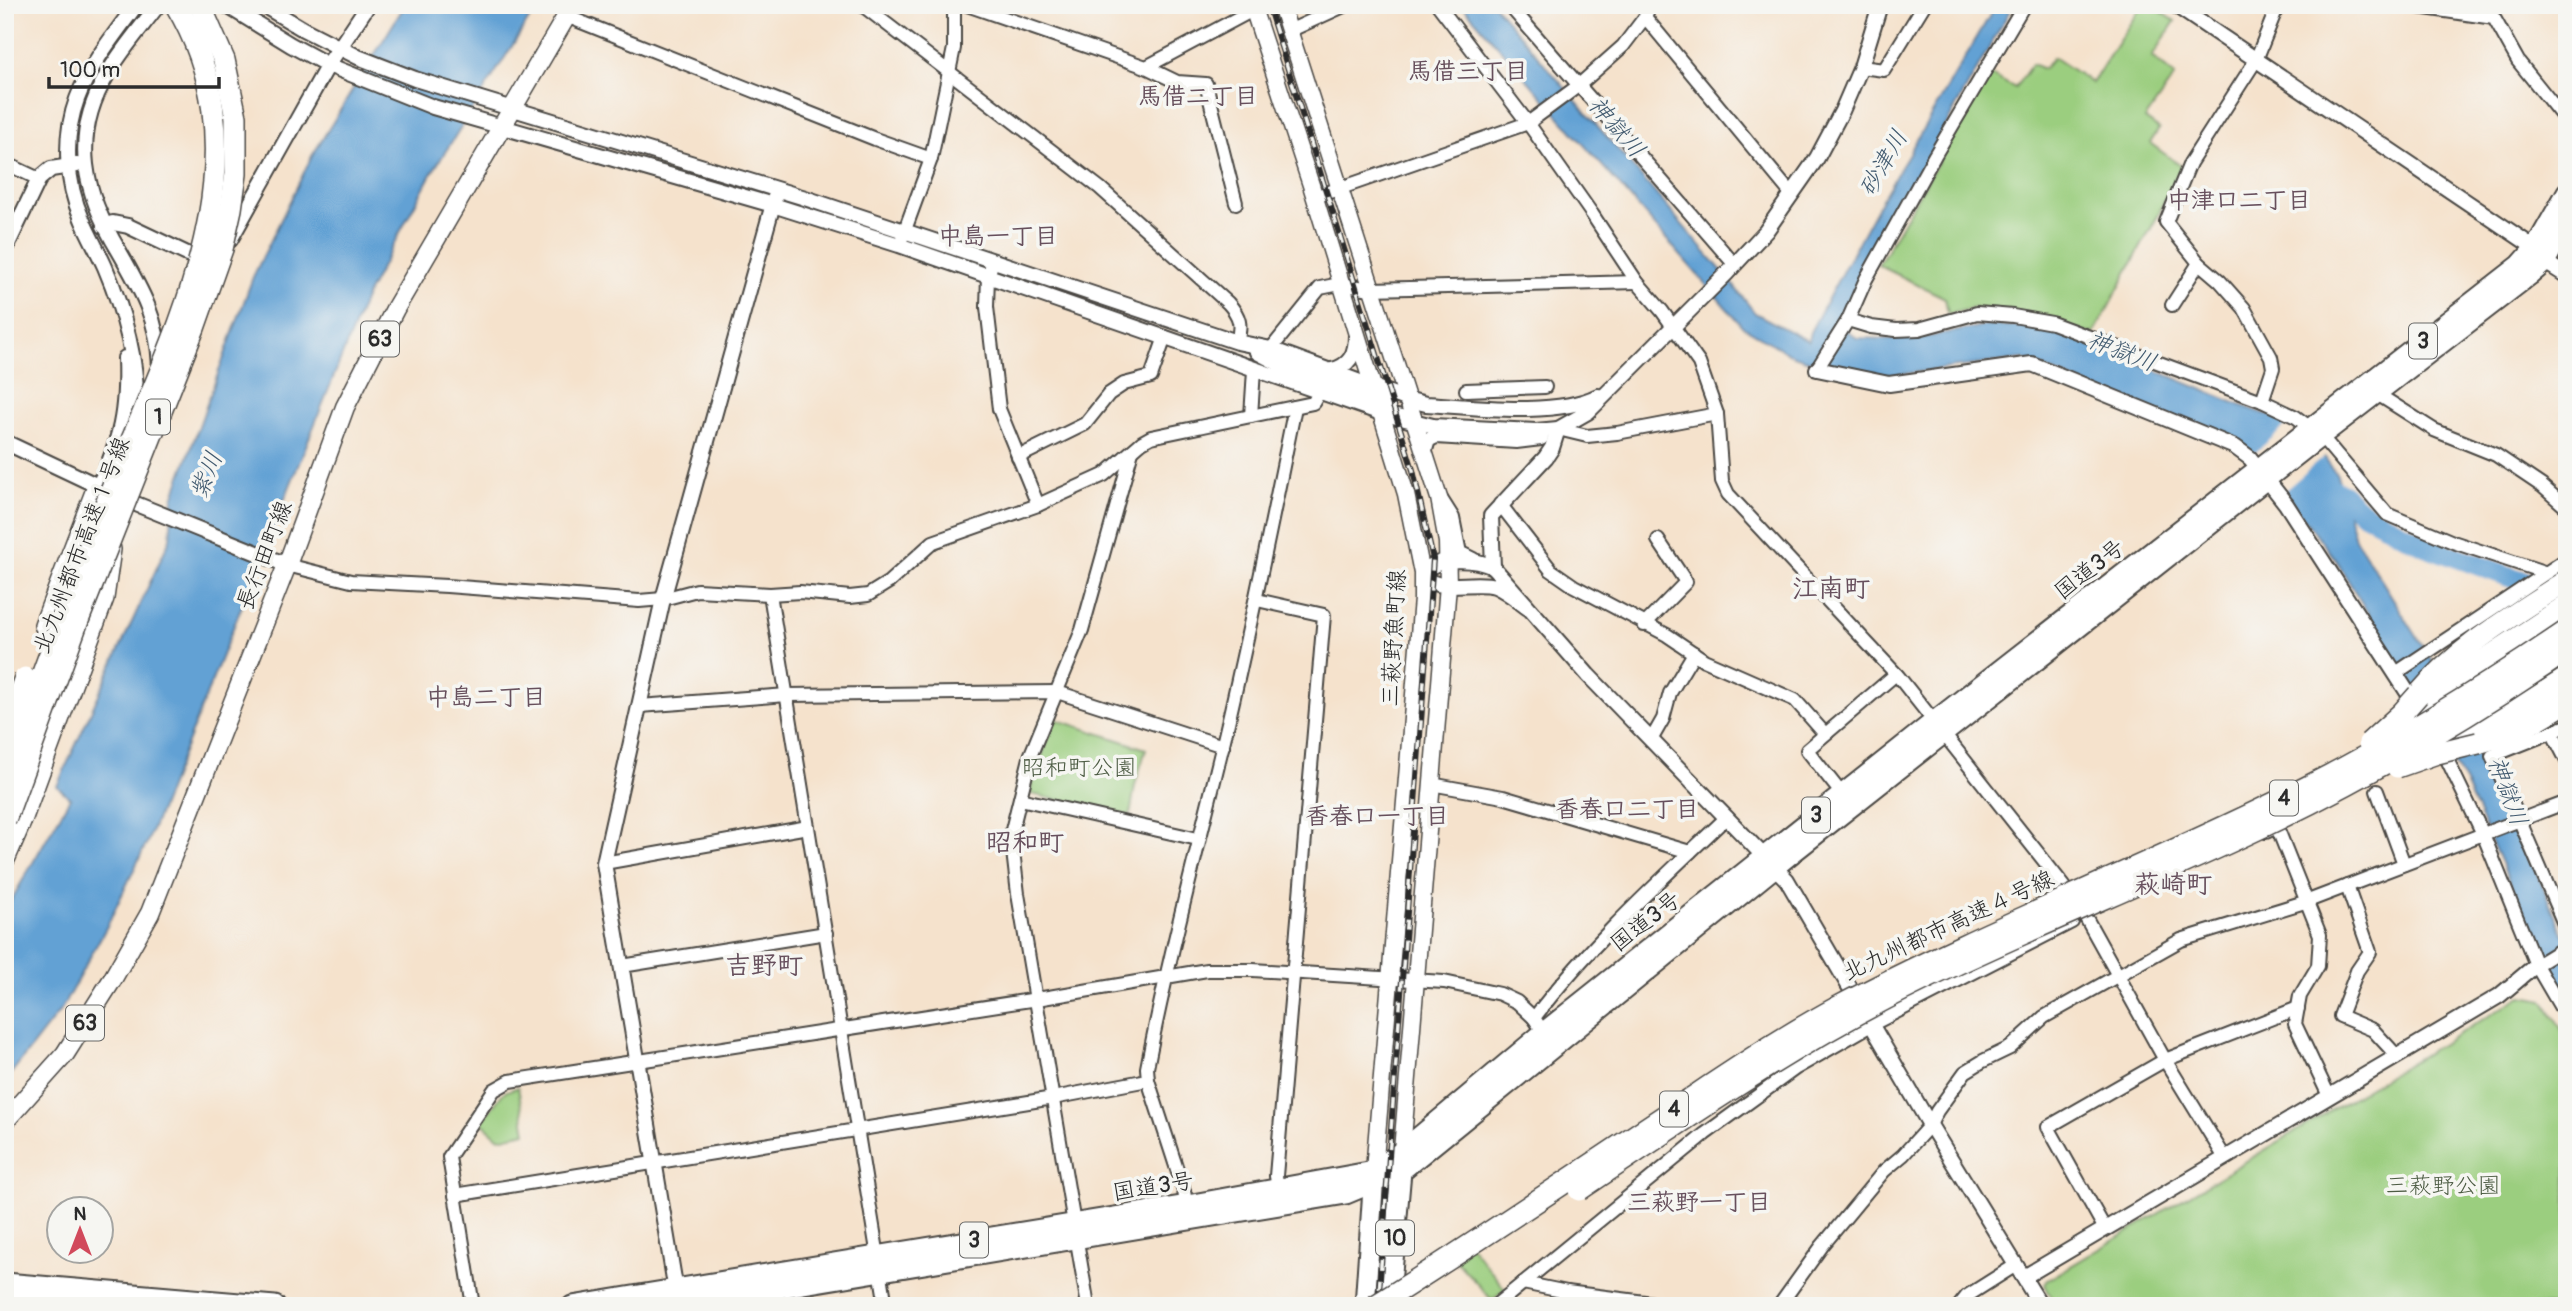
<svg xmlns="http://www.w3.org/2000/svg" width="2572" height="1311" viewBox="0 0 2572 1311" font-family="Pangolin,'Klee One',sans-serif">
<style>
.green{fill:#9bce7f;stroke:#637c55;stroke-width:2}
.water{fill:#62a1d4;stroke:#466680;stroke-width:2}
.pier{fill:#f5e2cc}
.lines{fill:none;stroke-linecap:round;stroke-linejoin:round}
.river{stroke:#62a1d4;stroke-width:21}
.minor-casing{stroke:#494643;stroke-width:16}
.tertiary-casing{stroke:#494643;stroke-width:18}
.secondary-casing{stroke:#494643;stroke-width:19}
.primary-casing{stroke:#494643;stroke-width:21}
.trunk-casing{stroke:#494643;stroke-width:23}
.motorway-casing{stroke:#494643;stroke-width:24}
.minor{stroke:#fff;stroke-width:12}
.tertiary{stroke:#fff;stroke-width:14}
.secondary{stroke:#fff;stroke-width:16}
.primary{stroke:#fff;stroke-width:18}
.trunk{stroke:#fff;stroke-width:19}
.motorway{stroke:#fff;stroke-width:21}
.rail-casing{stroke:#2b2b2b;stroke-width:6}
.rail{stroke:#f6f6f2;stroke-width:3.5;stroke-dasharray:10;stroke-linecap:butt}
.motorway-bridge-casing{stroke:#494643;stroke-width:24;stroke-linecap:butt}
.motorway-bridge{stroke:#fff;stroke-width:21}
.labels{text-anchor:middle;stroke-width:7;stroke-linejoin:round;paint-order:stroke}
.shield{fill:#f6f6f2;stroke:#686867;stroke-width:2}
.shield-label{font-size:21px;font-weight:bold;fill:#2b2b2b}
.street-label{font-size:23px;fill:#2b2b2b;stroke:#f6f6f2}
.park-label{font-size:23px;fill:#4d5c44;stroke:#f6f6f2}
.neighbourhood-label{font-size:24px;font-weight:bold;fill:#67505d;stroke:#f6f6f2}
.water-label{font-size:24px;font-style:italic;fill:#415a6f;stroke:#f6f6f2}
.quarter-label{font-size:26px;font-weight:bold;fill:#67505d;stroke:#f6f6f2}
</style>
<rect width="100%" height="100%" fill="#f6f6f2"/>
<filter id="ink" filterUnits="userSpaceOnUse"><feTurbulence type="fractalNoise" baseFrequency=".0143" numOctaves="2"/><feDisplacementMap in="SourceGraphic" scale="14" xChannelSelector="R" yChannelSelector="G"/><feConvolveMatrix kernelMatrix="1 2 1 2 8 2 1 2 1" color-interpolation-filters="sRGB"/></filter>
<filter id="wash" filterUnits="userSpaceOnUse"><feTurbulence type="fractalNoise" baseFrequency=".00686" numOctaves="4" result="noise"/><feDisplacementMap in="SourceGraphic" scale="28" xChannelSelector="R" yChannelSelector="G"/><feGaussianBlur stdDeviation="1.57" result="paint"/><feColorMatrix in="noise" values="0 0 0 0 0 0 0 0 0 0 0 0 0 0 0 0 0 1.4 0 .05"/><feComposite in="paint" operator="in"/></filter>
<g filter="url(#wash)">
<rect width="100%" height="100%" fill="#f5e2cc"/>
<g class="green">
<polygon points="2142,5 2151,5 2175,21 2152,57 2175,76 2145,119 2159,129 2150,143 2181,166 2157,217 2094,334 1974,308 1948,314 1945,298 1878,265 1989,74 2015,88 2032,64 2044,69 2053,57 2092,83"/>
<polygon points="1055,719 1146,749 1135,785 1130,816 1031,794 1030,789"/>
<polygon points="2522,996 2544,1000 2567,1038 2567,1306 2057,1306 2045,1285 2046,1281"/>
<polygon points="518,1087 526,1132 499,1138 481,1122 504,1092"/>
<polygon points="1466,1240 1505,1289 1492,1300 1448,1252"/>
</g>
<g class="water">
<polygon points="405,5 538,5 430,176 366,296 149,838 107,926 62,1008 5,1081 5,911 70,798 57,786 170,539 173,498 253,277 312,156"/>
<polygon points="1462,5 1494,5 1727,277 1755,313 1808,341 1810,332 1875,211 1996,5 2013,5 1937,141 1841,326 1857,338 1894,339 1933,336 1982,326 2029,326 2063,332 2240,405 2291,423 2316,445 2337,475 2355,538 2470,721 2567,942 2567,1008 2467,788 2393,654 2335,559 2254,454 2022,359 1886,376 1853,375 1794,356 1743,327"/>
</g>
<polygon class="pier" points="2293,420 2313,438 2327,454 2283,492 2251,456"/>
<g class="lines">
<polyline class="river" points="2319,482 2342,494 2362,512 2426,546 2513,578 2567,594"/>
</g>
</g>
<g filter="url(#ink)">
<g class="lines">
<defs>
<g id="minor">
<path d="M862 5 1100 188 1228 303C1240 316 1242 325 1237 342"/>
<polyline points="967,5 1146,67 1253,10"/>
<polyline points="1438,5 1528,123 1592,214 1637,282 1662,311 1699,363 1717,414 1722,481 1728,494 1898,676 2064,886 2085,916 2165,1060 2225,1158"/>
<polyline points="1509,5 1735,265"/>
<polyline points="2404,5 2494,18 2518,61 2567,122"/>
<polyline points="5,6 6,5"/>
<polyline points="566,16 875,139 931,159"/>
<polyline points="1645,17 1792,195"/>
<polyline points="1289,31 1346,5"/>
<polyline points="1146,67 1177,82 1206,84 1236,203"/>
<polyline points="1861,67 1884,70 1924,5"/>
<polyline points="5,163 39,179"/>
<polyline points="1315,197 1528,123 1578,86 1623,46 1645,17 1650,5"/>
<polyline points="902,238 931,159 954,48 954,5"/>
<polyline points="993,261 988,276 987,307 999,409 1038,505"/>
<polyline points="2172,305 2199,263"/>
<polyline points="1848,320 1871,327 1896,330 1919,329 1977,313 2013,316 2052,323 2262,401 2296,417 2321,436 2387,514 2453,542 2547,573"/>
<polyline points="1271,349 1320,288 1340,284 1371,289 1637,282"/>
<polyline points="1817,369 1848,320 1866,279 1935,155 2024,5"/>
<polyline points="1466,390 1545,387"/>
<polyline points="2371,390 2434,430 2496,455 2542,486 2567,508"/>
<polyline points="2262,401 2273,368 2271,357 2244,308 2220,281 2199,263 2166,222 2190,163 2256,60 2278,5"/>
<polyline points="1251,416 1254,370"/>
<polyline points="1558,429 1587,436 1617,433 1717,414"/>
<polyline points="1018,457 1085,424 1109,394 1124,384 1151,377 1165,337"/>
<polyline points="1500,504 1551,570 1574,586 1667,635 1704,660 1795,700 1825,734"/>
<polyline points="287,565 351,581 447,586 639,601 663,599 697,590 770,594 800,592 850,597 868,595 889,582 933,542 1038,505 1104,475 1142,442 1151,437 1313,403 1319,393"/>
<polyline points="770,594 886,1306"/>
<polyline points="1257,600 1324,615 1276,1176 1278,1189"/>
<polyline points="1644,625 1686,582 1658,540"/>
<polyline points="2396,673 2567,559"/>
<polyline points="640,706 787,695 1057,692 1223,746"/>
<polyline points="2567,726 2492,756 2567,931"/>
<polyline points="2552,732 2567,761"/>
<polyline points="1651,740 1663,719 1670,693 1694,653"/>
<polyline points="2442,749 2483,834 2536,965 2567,1018"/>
<polyline points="1431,784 1503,797 1690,852"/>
<polyline points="2377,791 2404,864"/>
<polyline points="1845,798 1807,750 1896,674"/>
<polyline points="1020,799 1198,839"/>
<polyline points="2266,832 2277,827 2320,935 2318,966 2300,996 2295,1024 2329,1096"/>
<polyline points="604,863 808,827"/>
<polyline points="2347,886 2370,952 2357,971 2340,1016 2373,1030 2397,1056"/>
<polyline points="2536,965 2567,946"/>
<polyline points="622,966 826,933"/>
<path d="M1538 1024 1534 1018C1590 944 1660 881 1727 817"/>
<polyline points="455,1195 1053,1098 1148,1080"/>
<path d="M1187 1209 1184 1191 1148 1080 1147 1068C1168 959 1197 852 1223 744 1250 632 1272 520 1295 407"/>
<polyline points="2105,1229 2048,1127 2165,1060 2298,1008"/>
<polyline points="1523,1283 1567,1292 1676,1306"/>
<polyline points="473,1306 449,1157 494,1090 510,1081 1037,999 1207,970 1253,970 1444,982 1500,994 1517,1002 1534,1018"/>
<polyline points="1088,1306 1018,894 1011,834 1031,754 1082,630 1132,451"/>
<polyline points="1495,1306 1705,1134 1796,1068 1871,1025 2072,922"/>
<polyline points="1560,1306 1567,1292"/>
<polyline points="1779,1306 1822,1246 1884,1171 1903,1155 1930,1125 1937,1111 1965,1072 1983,1061 2010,1048 2044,1017 2181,940 2308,901 2567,802"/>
<polyline points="1959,1306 1967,1296 2016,1265"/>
</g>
<g id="tertiary">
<path d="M158 5C141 28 121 50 107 75 70 137 84 193 119 251 142 291 158 319 160 366"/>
<polyline points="226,5 291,45 328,65 433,107 773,205 899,245 1381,413 1433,426 1536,431 1558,429 1588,412 1727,273 1766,231 1817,158 1842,111 1861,67 1880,5"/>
<path d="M263 5 303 29 358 57 415 79 802 197 1237 342 1271 349 1406 399 1426 404C1474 407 1557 417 1598 396"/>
<polyline points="2175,5 2535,248 2545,262 2567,276"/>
<polyline points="104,226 113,223 128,226 202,261 206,261"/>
<polyline points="230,240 328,65 368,5"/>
<polyline points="5,250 39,179 51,169 77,165"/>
<polyline points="1257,352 1280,364 1384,404"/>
<polyline points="1817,369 1889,384 2032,364 2235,447 2250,458 2286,504 2417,707"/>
<path d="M1332 370C1350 366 1356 354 1356 335"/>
<path d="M136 417C139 367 125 314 105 267 98 251 89 236 82 219 66 183 63 137 77 99 90 64 114 35 136 5"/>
<polyline points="5,442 136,504 287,565"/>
<polyline points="1424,453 1428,440 1436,436 1516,441 1541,438"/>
<path d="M98 487C121 439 127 411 125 358"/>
<polyline points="1440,499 1452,518 1459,553 1473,560"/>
<polyline points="1493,567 1491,516 1546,457 1552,448 1558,429"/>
<path d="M1528 608C1517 600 1507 591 1495 586 1473 579 1432 595 1422 573 1438 556 1474 558 1493 567L1588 675 1787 880 1930 1125 2041 1306"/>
<polyline points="2024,1277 2499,996 2536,965"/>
<polyline points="677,1297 604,863 663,599 775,197"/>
</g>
<g id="secondary">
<polyline points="1252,5 1311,185 1406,494 1422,573 1422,599 1374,1171"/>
<polyline points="1281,5 1439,498 1447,542 1448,585 1402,1151"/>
</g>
<polyline id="primary" points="5,1121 65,1054 112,980 150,913 287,565 345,407 395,309 573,5"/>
<g id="trunk">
<polyline points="5,1283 275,1306"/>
<polyline points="5,1298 100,1306"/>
<polyline points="572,1306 1187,1205 1374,1171 1402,1151 1544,1032 1927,727 2520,265 2535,248 2567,192"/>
<polyline points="671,1306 1346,1194 1401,1171 1791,854 2321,436 2530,275 2545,262 2567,223"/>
<polyline points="1365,1306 1374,1174"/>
<polyline points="1389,1306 1402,1160"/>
</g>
<g id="motorway">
<polyline points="45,625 98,487"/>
<path d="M2418 695C2459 646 2514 615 2567 580"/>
<polyline points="2418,708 2477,665 2567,605"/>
<polyline points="2439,743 2501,719 2567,678"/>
<polyline points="2478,743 2516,732 2567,702"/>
<polyline points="5,857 21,820 103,598 110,549"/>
</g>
</defs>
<use href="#minor" class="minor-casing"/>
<use href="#tertiary" class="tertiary-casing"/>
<use href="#secondary" class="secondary-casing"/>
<use href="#primary" class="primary-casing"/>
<use href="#trunk" class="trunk-casing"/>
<use href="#motorway" class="motorway-casing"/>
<use href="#minor" class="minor"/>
<use href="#tertiary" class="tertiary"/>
<use href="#secondary" class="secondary"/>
<use href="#primary" class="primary"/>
<use href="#trunk" class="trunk"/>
<use href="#motorway" class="motorway"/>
<defs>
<polyline id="rail" points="1268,5 1413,470 1433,559 1378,1306"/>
</defs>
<use href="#rail" class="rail-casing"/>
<use href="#rail" class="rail"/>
<defs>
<g id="motorway-bridge">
<polyline points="5,732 25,678"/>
<polyline points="2369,743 2402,713 2418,695"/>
<polyline points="2397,767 2437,753 2478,743"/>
<path d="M5 776C40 682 74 587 110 493 170 341 272 165 176 5"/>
<polyline points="5,820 77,623 194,328 222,249 231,209 236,174 236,117 224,60 200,5"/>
<path d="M1579 1190C1688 1117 1798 1041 1917 983 2032 926 2152 880 2268 824 2372 774 2472 715 2567 650"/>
<path d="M1375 1306C1476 1243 1575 1175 1675 1109 1728 1074 1782 1037 1838 1007 1991 926 2153 865 2307 787 2397 742 2483 688 2567 631"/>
</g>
</defs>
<use href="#motorway-bridge" class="motorway-bridge-casing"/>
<use href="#motorway-bridge" class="motorway-bridge"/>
</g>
</g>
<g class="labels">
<g class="shield">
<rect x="361" y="321.5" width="38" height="35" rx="5"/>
<rect x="2409" y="323.5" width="28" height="35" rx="5"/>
<rect x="146" y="399.5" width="24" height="35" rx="5"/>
<rect x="2270" y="780.5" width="28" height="35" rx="5"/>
<rect x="1802" y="797.5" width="28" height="35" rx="5"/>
<rect x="66" y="1005.5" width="38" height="35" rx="5"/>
<rect x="1660" y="1091.5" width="28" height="35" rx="5"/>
<rect x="1376" y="1220.5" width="38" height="35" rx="5"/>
<rect x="960" y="1222.5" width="28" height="35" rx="5"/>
</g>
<g class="shield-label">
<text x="380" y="346">63</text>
<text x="2423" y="348">3</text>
<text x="158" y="424">1</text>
<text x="2284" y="805">4</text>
<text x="1816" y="822">3</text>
<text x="85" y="1030">63</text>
<text x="1674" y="1116">4</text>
<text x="1395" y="1245">10</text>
<text x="974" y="1247">3</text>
</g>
<g class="street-label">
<text transform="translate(81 545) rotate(-69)" y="8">北九州都市高速１号線</text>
<text transform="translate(264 555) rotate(-69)" y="8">長行田町線</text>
<text transform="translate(2089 569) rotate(-38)" y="8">国道3号</text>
<text transform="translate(1393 638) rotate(-87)" y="8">三萩野魚町線</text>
<text transform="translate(1645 921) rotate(-38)" y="8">国道3号</text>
<text transform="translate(1948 925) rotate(-25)" y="8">北九州都市高速４号線</text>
<text transform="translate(1153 1186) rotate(-9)" y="8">国道3号</text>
</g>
<g class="park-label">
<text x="1079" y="775">昭和町公園</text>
<text x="2443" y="1193">三萩野公園</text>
</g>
<g class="neighbourhood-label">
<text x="1468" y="79">馬借三丁目</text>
<text x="1198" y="104">馬借二丁目</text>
<text x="2239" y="208">中津口二丁目</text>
<text x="998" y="244">中島一丁目</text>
<text x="486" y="705">中島二丁目</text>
<text x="1627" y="817">香春口二丁目</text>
<text x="1377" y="824">香春口一丁目</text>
<text x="1699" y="1210">三萩野一丁目</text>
</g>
<g class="water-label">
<text transform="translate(1617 127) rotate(49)" y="8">神獄川</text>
<text transform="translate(1883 163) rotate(-60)" y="8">砂津川</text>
<text transform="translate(2122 351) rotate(21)" y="8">神獄川</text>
<text transform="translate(206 475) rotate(-68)" y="8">紫川</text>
<text transform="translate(2508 791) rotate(70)" y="8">神獄川</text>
</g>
<g class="quarter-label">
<text x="1831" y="597">江南町</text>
<text x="1025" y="851">昭和町</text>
<text x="2173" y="893">萩崎町</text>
<text x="764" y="974">吉野町</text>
</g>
</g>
<rect width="2572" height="1311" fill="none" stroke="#f6f6f2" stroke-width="28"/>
<g transform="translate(80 1230)"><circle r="33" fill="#f6f6f2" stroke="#a5a5a2" stroke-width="2"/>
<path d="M0-5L12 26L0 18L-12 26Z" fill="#d1495b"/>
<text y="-10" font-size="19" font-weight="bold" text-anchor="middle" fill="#2b2b2b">N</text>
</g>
<path d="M49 77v10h170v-10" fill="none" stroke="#2b2b2b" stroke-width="3.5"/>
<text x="60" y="77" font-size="21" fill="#2b2b2b" stroke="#f6f6f2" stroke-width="5" paint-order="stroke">100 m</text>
</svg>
